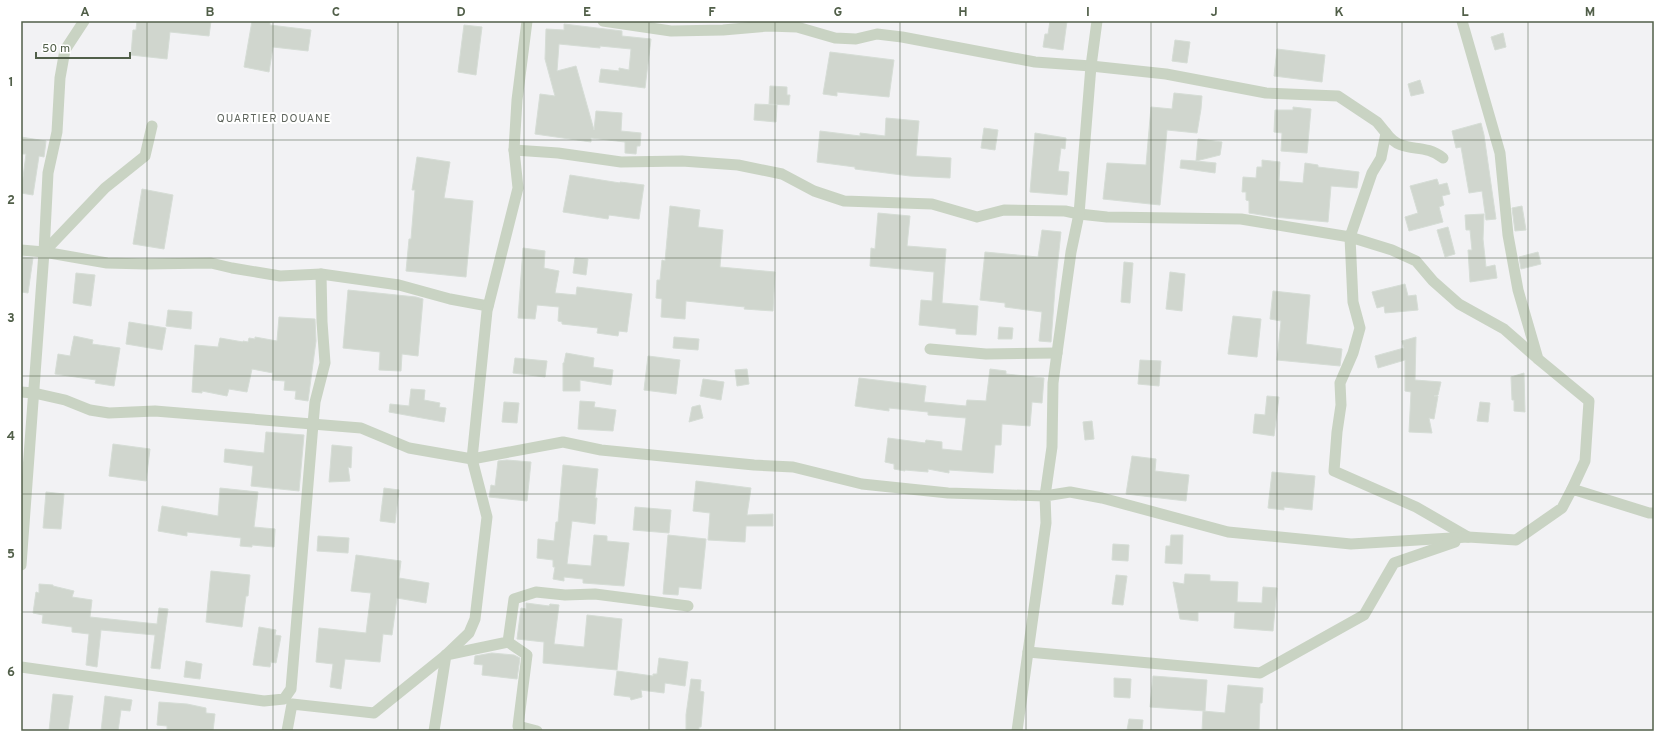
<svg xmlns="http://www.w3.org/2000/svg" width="1675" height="752" viewBox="0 0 1675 752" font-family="Overpass,sans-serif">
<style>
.building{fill:#d0d6ce;stroke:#d6ddd6}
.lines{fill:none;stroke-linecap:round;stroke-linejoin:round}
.minor{stroke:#c9d3c3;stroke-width:11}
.grid{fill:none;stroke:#515f49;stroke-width:1;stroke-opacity:0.55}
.labels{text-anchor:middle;stroke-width:4;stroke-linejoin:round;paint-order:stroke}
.neighbourhood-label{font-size:11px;letter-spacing:1px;fill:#60665e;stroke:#fff}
.neatline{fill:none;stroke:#515f49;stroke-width:1.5}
.grid-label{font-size:13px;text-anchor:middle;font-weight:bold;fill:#515f49}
</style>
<rect width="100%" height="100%" fill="#f2f2f4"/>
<g class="building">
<polygon points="137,21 211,21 209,36 170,32 167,59 131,55 133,30 136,30"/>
<polygon points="252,21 270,21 270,25 311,30 308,51 273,47 269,72 244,67"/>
<polygon points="1050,21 1067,21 1063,50 1043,47 1045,34 1048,34"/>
<polygon points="564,24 622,31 622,36 651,39 645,88 599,82 601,69 619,71 619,68 629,70 631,49 600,46 600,48 559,44 557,71 576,66 594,130 596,111 622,113 621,131 641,133 640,146 637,146 636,154 625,153 625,142 591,138 591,142 535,134 540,94 555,96 545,59 546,29 564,30"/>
<polygon points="464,25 482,27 476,75 458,72"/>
<polygon points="1503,33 1506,47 1495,50 1491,37"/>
<polygon points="1175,40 1190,42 1187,63 1172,61"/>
<polygon points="1277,49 1325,55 1322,82 1274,76"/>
<polygon points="830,52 894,60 889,97 837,92 837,96 823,94"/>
<polygon points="1420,80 1424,93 1411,96 1408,84"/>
<polygon points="770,86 787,87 787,95 790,95 789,105 769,104"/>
<polygon points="1174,93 1202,96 1201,109 1197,133 1167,130 1160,205 1103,199 1107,163 1146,165 1151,107 1172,109"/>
<polygon points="755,104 777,105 776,122 754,120"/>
<polygon points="1293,107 1311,109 1307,153 1281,151 1282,133 1274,132 1275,110 1293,110"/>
<polygon points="886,118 919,121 916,156 951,158 950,178 910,176 855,169 855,167 817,162 820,131 860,136 860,133 885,136"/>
<polygon points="1481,123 1484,135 1496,219 1486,220 1482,191 1469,193 1461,147 1456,148 1452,131"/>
<polygon points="984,128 998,130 995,150 981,148"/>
<polygon points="1035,133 1066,138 1065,149 1061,148 1058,171 1069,172 1067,195 1030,192"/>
<polygon points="21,137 46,141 44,157 39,156 33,195 21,193 26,154 21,154"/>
<polygon points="1198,139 1222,142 1220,155 1196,161 1216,163 1215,173 1180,168 1181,160 1196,161"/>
<polygon points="417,157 450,162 444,198 473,201 466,277 406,271 409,239 411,239 415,190 412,190"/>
<polygon points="1262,160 1280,162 1279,181 1303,183 1305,163 1318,165 1318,167 1359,172 1357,188 1331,186 1328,222 1274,217 1249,213 1249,201 1246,200 1246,192 1242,192 1243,177 1256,178 1257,167 1262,167"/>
<polygon points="570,175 620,183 620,182 644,185 639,219 609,215 608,219 563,212"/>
<polygon points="1437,179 1439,185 1447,183 1450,194 1442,196 1444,205 1439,207 1443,222 1409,231 1405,217 1418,213 1410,186"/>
<polygon points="142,189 173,195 164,249 133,244"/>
<polygon points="670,206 700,210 698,227 723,230 720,267 775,272 773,311 744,309 745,307 735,306 686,301 685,319 661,317 662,299 656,298 657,280 660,280 662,260 665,261"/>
<polygon points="1522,206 1526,230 1515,231 1512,208"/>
<polygon points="878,213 910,216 907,246 946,249 942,303 978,306 976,335 956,334 956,329 919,325 921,300 932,301 934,272 870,266 871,248 875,249"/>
<polygon points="1484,214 1483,239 1486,267 1495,265 1497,278 1470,282 1468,250 1472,250 1470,230 1466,230 1465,215"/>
<polygon points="1448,227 1455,254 1445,257 1437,230"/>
<polygon points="1042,230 1061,232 1055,288 1051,342 1039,341 1042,312 1005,307 1005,303 980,300 985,252 1038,257"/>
<polygon points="523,248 545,251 544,268 559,271 555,293 576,295 577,287 632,294 627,332 619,331 618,336 597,333 598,328 562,324 562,322 558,321 559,307 537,305 535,319 518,318"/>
<polygon points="1538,252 1541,264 1521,269 1519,257"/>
<polygon points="23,257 33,258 28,293 21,292"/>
<polygon points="575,258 588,259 586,275 573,273"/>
<polygon points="1124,262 1133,263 1130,303 1121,302"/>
<polygon points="1170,272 1185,274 1182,311 1166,309"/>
<polygon points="76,273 95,275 91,306 73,303"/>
<polygon points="1405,284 1408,296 1416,295 1418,310 1385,313 1384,306 1377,308 1372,292"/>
<polygon points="348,290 416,297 423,299 418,356 402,354 401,371 379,370 380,352 343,348"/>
<polygon points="1273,291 1310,295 1306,344 1342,349 1340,366 1277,360 1281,321 1270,319"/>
<polygon points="168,310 192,312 191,329 166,326"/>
<polygon points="1233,316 1261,319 1257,357 1228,354"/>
<polygon points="279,317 315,319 316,341 308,401 295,399 296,391 284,390 285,381 272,380 273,373 252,369 247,392 229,389 227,396 202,391 202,393 192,392 195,345 218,347 220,338 243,342 243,341 248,342 249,338 255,339 255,337 277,341"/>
<polygon points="129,322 166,328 162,350 126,344"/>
<polygon points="999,327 1013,328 1012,339 998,339"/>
<polygon points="74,336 93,340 92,344 120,348 114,386 95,383 96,380 55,374 58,354 70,356"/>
<polygon points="674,337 699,339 698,350 673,348"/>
<polygon points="1416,337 1415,380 1441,382 1438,395 1434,396 1438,396 1434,419 1429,418 1432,433 1409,432 1411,392 1405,391 1405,360 1378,368 1375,356 1404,348 1402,341"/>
<polygon points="566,353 594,358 593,367 613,370 611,385 580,380 580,391 563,391 563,363 564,363"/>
<polygon points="648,356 680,360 676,394 644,390"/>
<polygon points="515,358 547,361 545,377 513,373"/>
<polygon points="1140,360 1161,361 1159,386 1138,384"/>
<polygon points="747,369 749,384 737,386 735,370"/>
<polygon points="990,369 1006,371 1006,374 1044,378 1042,403 1032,402 1030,426 1002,424 1001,445 995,445 993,473 949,470 949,473 928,469 928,472 905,470 905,471 894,469 894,464 885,462 888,438 925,443 926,440 942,442 942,449 962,451 966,418 928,415 928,412 889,408 889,411 855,406 859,378 926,386 924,402 966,406 967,400 986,401"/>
<polygon points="1524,373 1525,412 1514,411 1514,400 1512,400 1511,377"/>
<polygon points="703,379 724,382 721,400 700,396"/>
<polygon points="411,389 425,390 424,400 440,403 439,407 446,408 444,422 389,412 390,404 409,406"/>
<polygon points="1267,396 1279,397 1274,436 1253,433 1255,414 1265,415"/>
<polygon points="580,401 595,402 594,407 616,410 613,431 578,429"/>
<polygon points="504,402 519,403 517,423 502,422"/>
<polygon points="1480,402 1490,403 1488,422 1477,421"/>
<polygon points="700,405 703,418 689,422 692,407"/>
<polygon points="1092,421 1094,439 1085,440 1083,422"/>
<polygon points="266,432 304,435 299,491 251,486 253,466 224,462 225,449 264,453"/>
<polygon points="113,444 150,449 146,481 109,476"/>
<polygon points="332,445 352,447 351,468 348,467 350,481 329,482"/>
<polygon points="1132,456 1156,459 1155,471 1189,475 1186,501 1126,494"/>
<polygon points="507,460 531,462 527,501 489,497 491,485 495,486 498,461"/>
<polygon points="563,465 598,469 595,498 597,498 595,524 572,521 567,564 591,566 594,535 607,536 607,541 629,543 624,586 583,583 583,579 564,577 564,581 553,579 555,567 553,567 553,560 537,558 538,539 554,541 556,522 558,522"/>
<polygon points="1272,472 1315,476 1312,510 1284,507 1284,510 1268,508"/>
<polygon points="696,481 751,488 747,515 773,514 773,526 746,526 745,542 708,540 710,513 693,511"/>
<polygon points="220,488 258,492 254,527 275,529 274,547 252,545 252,547 240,546 241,538 187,532 187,536 158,531 162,506 218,516"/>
<polygon points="384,488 399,490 395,523 380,521"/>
<polygon points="46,492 64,494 61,529 43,528"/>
<polygon points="635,507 671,510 669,533 633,530"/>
<polygon points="668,535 706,539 701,589 679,587 678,595 663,594"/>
<polygon points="1171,535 1183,535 1182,564 1165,563 1166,546 1170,546"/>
<polygon points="318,536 349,538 348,553 317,551"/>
<polygon points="1113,544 1129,545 1128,561 1112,560"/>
<polygon points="356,555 401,561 399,578 429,583 426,603 397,598 392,635 383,634 380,662 345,659 341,689 330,687 333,664 316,662 319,628 366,633 371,593 351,591"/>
<polygon points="211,571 250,575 248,596 246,596 242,627 206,622"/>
<polygon points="1185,574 1210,575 1210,581 1238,582 1237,602 1262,603 1263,587 1277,588 1273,631 1234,628 1235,612 1198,612 1198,621 1180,619 1173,582 1184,584"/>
<polygon points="1116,575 1127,576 1123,605 1112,604"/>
<polygon points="39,584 53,585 53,586 74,591 72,597 92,600 90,617 157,624 159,608 168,609 160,669 151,668 155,635 101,630 97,667 86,665 89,634 72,632 72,627 42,623 43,615 33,613 36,592 39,593"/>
<polygon points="526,603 549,606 550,604 559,605 554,644 584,647 587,615 622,619 617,670 543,663 544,642 517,639 521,608 526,609"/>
<polygon points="259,627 276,630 275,635 281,636 276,663 271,662 270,667 253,665"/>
<polygon points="492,653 514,655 520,658 517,679 482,675 483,665 474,664 475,656"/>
<polygon points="659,658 688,662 685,686 665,683 664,693 641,690 642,697 631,700 630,697 614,695 617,671 653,676 653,674 657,674"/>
<polygon points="186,661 202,664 200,679 184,677"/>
<polygon points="1153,676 1207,680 1205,711 1150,707"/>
<polygon points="1114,678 1131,679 1130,698 1114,697"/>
<polygon points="691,679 701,680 700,691 704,692 701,727 699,727 699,731 686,731 686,715"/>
<polygon points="1228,685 1263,688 1262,703 1260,703 1259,731 1202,731 1203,711 1225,713"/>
<polygon points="53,694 73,696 68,731 49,731"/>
<polygon points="105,696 132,700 130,711 121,710 118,731 101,731"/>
<polygon points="159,702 187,704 206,708 206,713 215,714 213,731 167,731 167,726 157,725"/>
<polygon points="1129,719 1143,720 1142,731 1127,730"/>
</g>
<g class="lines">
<g class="minor">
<polyline points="603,21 671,31 723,30 768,26 797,27 835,38 856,39 877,34 902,37 1035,62 1091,66 1166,74 1266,93 1338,96 1377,122 1386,133"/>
<polyline points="1462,21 1500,153 1508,235 1518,290 1538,359 1589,401 1585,461 1572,489"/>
<path d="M514 150 558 153 621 162 682 161 738 165 782 174 814 191 844 201 932 204 977 217 1004 210 1065 211 1079 214 1107 217 1241 219 1350 237 1372 173 1381 158 1386 133C1403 156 1422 141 1443 158"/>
<polyline points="21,250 44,252 107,263 146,264 211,263 232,268 280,276 321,274 399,285 450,299 488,306"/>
<polyline points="44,252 105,188 145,156 152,126"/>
<polyline points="930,349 986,354 1057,353"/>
<polyline points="21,392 34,393 65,400 90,410 109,413 155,411 361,428 409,448 472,459 563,442 601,450 754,465 793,467 862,484 948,493 1045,496 1052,447 1053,383 1057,353 1071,252 1079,214 1091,66 1097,21"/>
<polyline points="1468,537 1416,507 1334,471 1337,432 1341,405 1340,383 1353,353 1360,328 1353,302 1350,237 1392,250 1416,261 1433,281 1459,304 1504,329 1538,359"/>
<polyline points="21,565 44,252 48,173 57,132 60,78 65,50 84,21"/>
<polyline points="508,642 527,655 518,726 537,731"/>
<polyline points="1028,652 1046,523 1045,496 1070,492 1102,498 1228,532 1351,544 1468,537 1516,540 1562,508 1572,489 1649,513 1654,513"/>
<polyline points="21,667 264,701 284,699 291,689 313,424 315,402 325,363 322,322 321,274"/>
<polyline points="287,731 292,704 374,713 446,655 469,633 475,619 487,517 472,459 487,311 518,188 514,150 517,100 527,21"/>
<polyline points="434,731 446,655 508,642 514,599 536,592 565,595 595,594 688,606"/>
<polyline points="1017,731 1028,652 1260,673 1364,615 1394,563 1455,542"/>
</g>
</g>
<path class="grid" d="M147 21V731M273 21V731M398 21V731M524 21V731M649 21V731M775 21V731M900 21V731M1026 21V731M1151 21V731M1277 21V731M1402 21V731M1528 21V731M21 140H1654M21 258H1654M21 376H1654M21 494H1654M21 612H1654"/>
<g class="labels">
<g class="neighbourhood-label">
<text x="274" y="122">QUARTIER DOUANE</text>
</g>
</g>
<rect width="1675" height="752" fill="none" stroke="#ffffff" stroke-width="44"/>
<path d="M36 52v6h94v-6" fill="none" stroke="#515f49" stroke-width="2"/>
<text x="42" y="52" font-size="12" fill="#515f49" stroke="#ffffff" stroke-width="3" paint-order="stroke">50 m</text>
<rect x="22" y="22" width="1631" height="708" class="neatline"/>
<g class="grid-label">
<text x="85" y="16">A</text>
<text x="210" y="16">B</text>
<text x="336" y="16">C</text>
<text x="461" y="16">D</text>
<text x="587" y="16">E</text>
<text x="712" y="16">F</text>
<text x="838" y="16">G</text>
<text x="963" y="16">H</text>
<text x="1088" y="16">I</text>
<text x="1214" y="16">J</text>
<text x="1339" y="16">K</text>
<text x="1465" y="16">L</text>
<text x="1590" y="16">M</text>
<text x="11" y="86">1</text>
<text x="11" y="204">2</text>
<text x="11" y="322">3</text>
<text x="11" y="440">4</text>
<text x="11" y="558">5</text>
<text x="11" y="676">6</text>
</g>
</svg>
